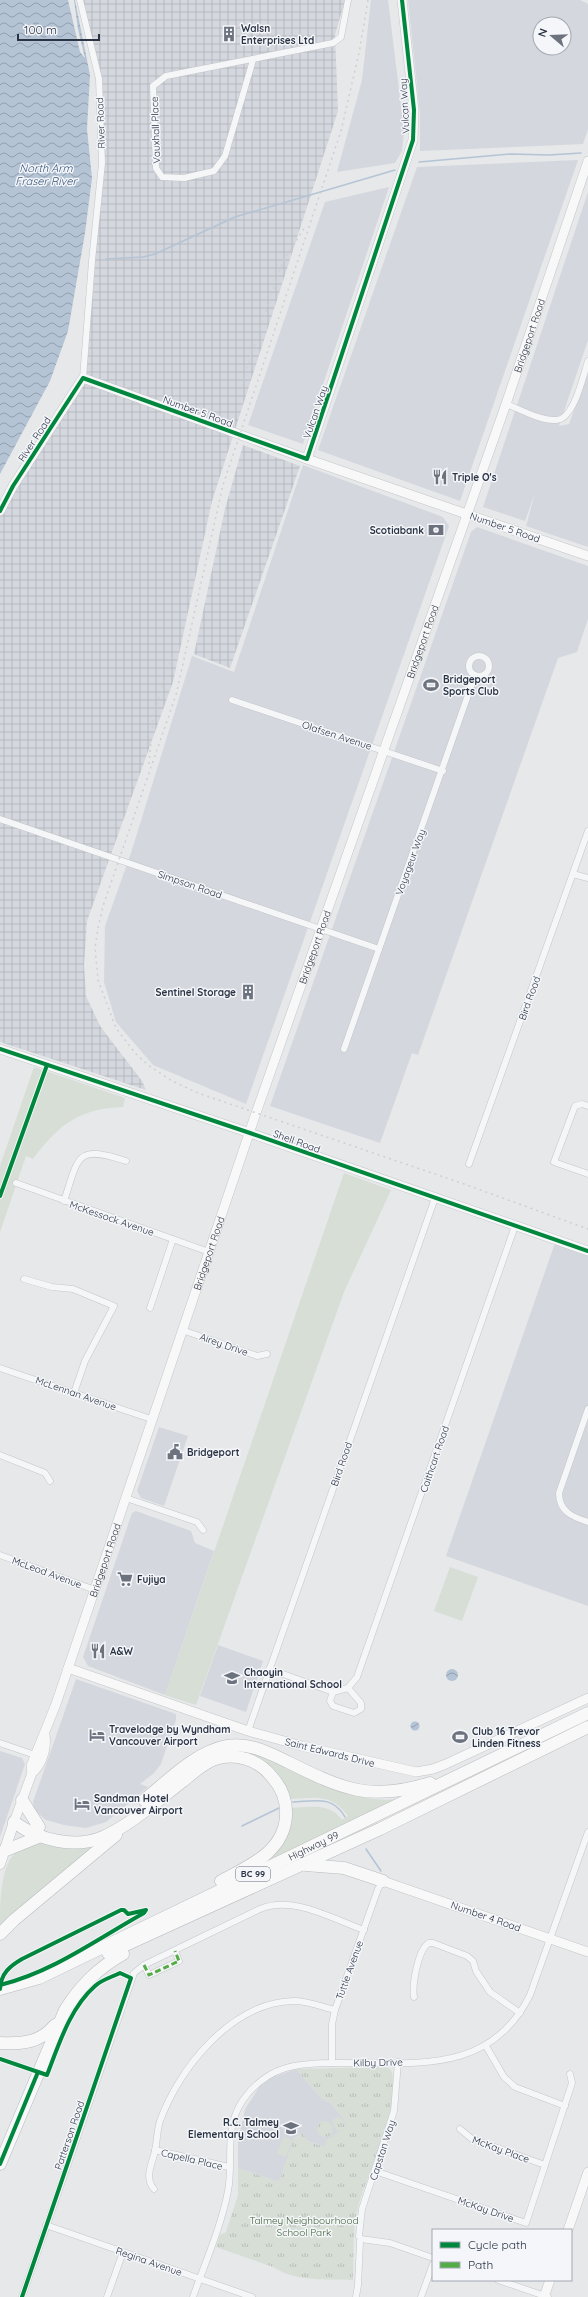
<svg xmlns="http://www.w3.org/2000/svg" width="588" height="2297" viewBox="0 0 588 2297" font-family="Quicksand,sans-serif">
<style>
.built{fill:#d4d7dd;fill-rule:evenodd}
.industrial{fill:url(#industrial-grid)}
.grass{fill:#d6ded6}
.park{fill:url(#park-tufts)}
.water{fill:url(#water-waves)}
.pier{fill:#e6e8ea}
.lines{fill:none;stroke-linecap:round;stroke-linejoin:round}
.stream{stroke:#b4c4d5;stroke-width:1.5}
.street-casing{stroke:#c4c6c8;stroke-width:7}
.secondary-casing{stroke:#c4c6c8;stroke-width:10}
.primary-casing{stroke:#c2c5c8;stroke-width:11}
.highway-casing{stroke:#b8bbbf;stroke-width:13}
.street{stroke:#f5f6f7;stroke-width:6}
.secondary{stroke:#f8f8f8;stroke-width:9}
.primary{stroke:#f8f8f8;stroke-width:10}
.highway{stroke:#f8f8f8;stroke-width:12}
.rail{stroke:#cecfd2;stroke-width:1.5;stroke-dasharray:2 4;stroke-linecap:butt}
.quiet{stroke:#54ac47;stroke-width:3;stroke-dasharray:6 3;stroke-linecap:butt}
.cycleway-casing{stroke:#f4f6f9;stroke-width:6}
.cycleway{stroke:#00873e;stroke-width:4}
.labels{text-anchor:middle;stroke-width:3;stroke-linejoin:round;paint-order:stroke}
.shield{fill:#f4f6f9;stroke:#676e7b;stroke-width:1}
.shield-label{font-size:9px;font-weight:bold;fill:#2b3445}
.poi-label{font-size:10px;font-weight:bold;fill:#2b3445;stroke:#f4f6f9;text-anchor:start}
.street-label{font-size:10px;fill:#2b3445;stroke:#f4f6f9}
.park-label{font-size:10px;fill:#3f6138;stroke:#f4f6f9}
.water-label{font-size:11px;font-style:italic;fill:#34527a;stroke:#f4f6f9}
</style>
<defs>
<pattern id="industrial-grid" width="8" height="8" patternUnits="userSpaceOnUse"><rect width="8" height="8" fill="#d4d7dd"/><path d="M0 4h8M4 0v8" fill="none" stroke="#b6b9bf"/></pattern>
<pattern id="park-tufts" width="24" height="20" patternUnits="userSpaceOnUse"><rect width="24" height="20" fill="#d6ded6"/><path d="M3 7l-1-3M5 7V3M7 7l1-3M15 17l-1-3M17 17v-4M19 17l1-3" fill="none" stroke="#b8bfb9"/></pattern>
<pattern id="water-waves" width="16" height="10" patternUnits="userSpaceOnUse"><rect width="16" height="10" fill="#b4c4d5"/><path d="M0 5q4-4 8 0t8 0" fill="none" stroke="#93a0af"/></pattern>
</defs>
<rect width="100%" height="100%" fill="#e6e8ea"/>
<g class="built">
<polygon points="371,0 388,0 404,131 402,151 395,163 337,172 362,80"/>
<path d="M408 0H580L588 4V129L583 144 420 151V114ZM540 24H564V48H540Z"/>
<polygon points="578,160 460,501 318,450 417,167"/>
<polygon points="389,187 303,444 248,425 325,202"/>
<polygon points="588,192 588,340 559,426 569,424 588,372 588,547 526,526 535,493 525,521 483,507"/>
<polygon points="303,465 443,517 449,526 246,1104 153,1065 116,1022 104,982 105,926 131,853 192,656 234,672"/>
<polygon points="477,527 588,566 588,619 577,652 558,658 418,1055 412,1053 380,1143 270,1106 471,532"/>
<polygon points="555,1243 588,1255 588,1606 446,1556"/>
<polygon points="159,1427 188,1436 164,1506 141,1498 137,1491"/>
<polygon points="136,1511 191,1531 195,1543 214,1551 165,1695 88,1666 83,1657 132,1513"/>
<polygon points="218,1645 263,1661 246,1712 200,1696"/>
<polygon points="76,1679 176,1714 176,1720 161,1764 154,1773 140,1784 148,1787 106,1822 86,1828 64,1825 46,1820 35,1811 33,1802"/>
<polygon points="0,1751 22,1758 25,1764 0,1837"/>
<polygon points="296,2069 322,2099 331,2103 348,2124 324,2147 308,2141 295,2138 279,2182 238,2168 238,2140 245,2109 260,2086 270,2078"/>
</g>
<g class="industrial">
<polygon points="80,0 345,0 335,35 338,111 212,501 173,682 87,921 84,965 86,996 100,1026 142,1081 146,1090 0,1042 0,511 83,378 102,163 99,79"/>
<polygon points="243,445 300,466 230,668 194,654 225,509"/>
</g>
<g class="grass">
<path d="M34 1067 125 1098 123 1107C80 1108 58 1125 33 1159L26 1156 0 1232V1166Z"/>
<polygon points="344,1173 391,1190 344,1292 196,1705 165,1695"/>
<polygon points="450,1567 478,1577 462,1621 434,1611"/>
<path d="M237 1750C292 1756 339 1806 396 1799L254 1869 292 1808C311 1807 330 1803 342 1820L348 1816C331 1793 315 1798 290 1799L280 1777 270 1766Z"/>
<path d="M31 1842H100L0 1925C0 1905 0 1868 15 1853 19 1848 26 1845 31 1842Z"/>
<polygon points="283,2137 292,2140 286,2157 277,2154"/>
</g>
<g class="park">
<path d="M382 2067 389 2068 392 2072C399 2115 370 2166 358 2207 352 2231 354 2256 353 2280 328 2279 295 2282 273 2267L216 2247 220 2235 226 2232 238 2195V2168L279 2182 294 2138 302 2133 308 2141 324 2147 326 2140 340 2131 336 2130 332 2121 338 2116 347 2124 343 2128 348 2124 331 2103 322 2099 296 2069Z"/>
<circle cx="325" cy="2129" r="8"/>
</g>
<g class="water">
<polygon points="0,0 75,0 90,75 87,129 92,178 85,233 68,331 50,381 0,474"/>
<circle cx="452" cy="1675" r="6"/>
<circle cx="415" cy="1726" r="4.5"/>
</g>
<polygon class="pier" points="68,0 74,0 78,29 85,58 80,52"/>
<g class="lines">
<g class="stream">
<polyline points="419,162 510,154 549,155 581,153"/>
<polyline points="106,259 143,257 155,254 235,217 395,170"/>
<path d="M293 1802C314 1801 333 1795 345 1817"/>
<polyline points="242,1826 279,1808"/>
<polyline points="366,1849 381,1871"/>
</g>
<defs>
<g id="street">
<polyline points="80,0 99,79 102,163 92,261 83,378"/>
<polyline points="253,60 225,156 214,171 184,178 162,177 156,168 153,86 166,76 333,43 341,37 348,0"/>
<path d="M506 404C520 409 540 421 556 420 574 420 583 376 588 361"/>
<circle cx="479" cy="666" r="10"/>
<polyline points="232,700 443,771"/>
<polyline points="0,819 379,949"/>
<polyline points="573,874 588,878"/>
<polyline points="344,1049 475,675"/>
<polyline points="588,1106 582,1104 575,1106 554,1162 588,1174"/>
<polyline points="469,1164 588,831"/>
<polyline points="16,1183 209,1252"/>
<path d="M64 1201C79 1157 75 1144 126 1161"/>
<polyline points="24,1279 52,1287 73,1289 114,1306 85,1361 74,1393"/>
<polyline points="150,1308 173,1239"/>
<polyline points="182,1330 257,1356 267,1354"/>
<polyline points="0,1368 151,1419"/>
<path d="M588 1409 559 1493C559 1512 573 1517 588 1522"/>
<polyline points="0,1455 45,1473 50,1481"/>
<polyline points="126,1498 197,1522 203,1530"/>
<polyline points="0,1555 95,1590"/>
<polyline points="269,1669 333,1692 348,1688 357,1677 515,1226"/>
<polyline points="333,1692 330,1701 333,1706 354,1713 361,1709 361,1703 348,1688"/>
<polyline points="248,1731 435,1198"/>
<polyline points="0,1743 35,1755"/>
<polyline points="144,1965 149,1975 179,1961 175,1951"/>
<path d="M414 1997C412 1985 418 1949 429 1943H433L467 1956 473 1961 476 1971 490 1992 520 2013"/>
<polyline points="486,2046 504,2077 515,2087 565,2106"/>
<polyline points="332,2063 332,2024 335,2010 378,1889 383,1881"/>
<polyline points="460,2129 472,2139 545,2165"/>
<polyline points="155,2150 229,2167"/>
<polyline points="375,2171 526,2223 572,2083 570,2074"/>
<path d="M154 2189C144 2178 152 2164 155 2151 157 2141 157 2131 160 2121 179 2068 232 2002 294 2001 308 2001 322 2007 335 2010"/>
<polyline points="46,2225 252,2297"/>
<polyline points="359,2236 362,2209 394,2111 398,2062"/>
<polyline points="361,2239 390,2243 433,2258"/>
<polyline points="498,2280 548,2297"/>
<path d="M22 2297 134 1973 144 1965 260 1909C293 1895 332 1919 364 1930"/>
<polyline points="107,2297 123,2252"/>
<path d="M193 2297C205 2263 221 2227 228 2191 234 2160 223 2129 243 2100 268 2065 298 2063 336 2063 413 2062 490 2076 530 1995L588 1832"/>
<polyline points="356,2297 358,2285 360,2241"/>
<polyline points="421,2297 433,2264"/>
</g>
<g id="secondary">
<polyline points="307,459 413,140 414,110 402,0"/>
<polyline points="0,511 13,486 83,378 307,459 588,556"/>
<polyline points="0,1049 250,1133 588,1251"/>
<polyline points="68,1668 248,1731 302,1746 416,1772 433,1769 446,1764 588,1698"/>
<path d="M32 1773C42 1765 47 1748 45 1735"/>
<path id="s1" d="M14 1822 32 1773 31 1766 56 1704 256 1113 506 404 588 161"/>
<polyline points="383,1881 588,1952"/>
<polyline points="568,2230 588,2172"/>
<polyline points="544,2297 550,2280"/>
</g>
<polyline id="primary" points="0,1864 14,1822"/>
<g id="highway">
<polyline points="22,1800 39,1827"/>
<path d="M144 1800C168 1781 195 1752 227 1746 249 1742 269 1753 288 1762 342 1789 370 1802 430 1783"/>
<path d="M14 1822C38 1840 75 1849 103 1837 132 1824 158 1800 183 1781 193 1773 203 1763 215 1759 236 1752 259 1760 272 1777 282 1788 287 1800 286 1816 284 1852 249 1866 221 1881"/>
<polyline points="4,1851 41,1836"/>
<polyline points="306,1865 344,1868 383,1881"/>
<polyline points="0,1934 14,1920 116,1835"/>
<polyline points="108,1953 380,1829 588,1727"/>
<path id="s2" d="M0 1989 39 1978 588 1713"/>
<path d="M0 2043C22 2044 40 2043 55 2025"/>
<path d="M0 2164 65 2010C81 1985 98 1968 123 1954"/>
</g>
</defs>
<use href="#street" class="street-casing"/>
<use href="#secondary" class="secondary-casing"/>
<use href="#primary" class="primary-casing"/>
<use href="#highway" class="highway-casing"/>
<use href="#street" class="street"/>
<use href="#secondary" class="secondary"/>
<use href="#primary" class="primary"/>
<use href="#highway" class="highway"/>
<g class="rail">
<polyline points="368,0 359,53 341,131 223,485 176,695 103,906 98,928 95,948 98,980 116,1028 135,1053 148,1065 172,1081 198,1093 464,1184 588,1229"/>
<polyline points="243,380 279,272 285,258 305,227"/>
<polyline points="149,764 153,717 173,653"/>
</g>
<polyline class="quiet" points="144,1965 149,1975 179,1961 175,1951"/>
<defs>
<g id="cycleway">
<polyline points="0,511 13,486 83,378 307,459 413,140 414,110 402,0"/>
<polyline points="0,1049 250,1133 588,1251"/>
<polyline points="0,1196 47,1065"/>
<path d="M0 1985C53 1972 97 1939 144 1913L146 1910 128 1914 124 1910H121L22 1959C10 1966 1 1973 0 1989"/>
<path d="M0 2059 47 2075C59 2044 70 2008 95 1986 101 1980 112 1977 120 1973L131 1978 22 2297"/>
<polyline points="0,2164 38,2072"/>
</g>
</defs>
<use href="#cycleway" class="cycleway-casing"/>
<use href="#cycleway" class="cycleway"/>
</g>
<defs>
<symbol id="building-bare" viewBox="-9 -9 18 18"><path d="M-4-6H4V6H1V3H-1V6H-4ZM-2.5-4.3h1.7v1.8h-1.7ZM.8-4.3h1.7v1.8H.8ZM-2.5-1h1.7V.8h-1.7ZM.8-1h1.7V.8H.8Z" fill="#6c737f" stroke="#f4f6f9" stroke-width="2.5" paint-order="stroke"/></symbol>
<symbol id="restaurant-bare" viewBox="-9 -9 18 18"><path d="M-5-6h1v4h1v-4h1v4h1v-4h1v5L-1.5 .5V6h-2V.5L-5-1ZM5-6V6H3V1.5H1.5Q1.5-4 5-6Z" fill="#6c737f" stroke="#f4f6f9" stroke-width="2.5" paint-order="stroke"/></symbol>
<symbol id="bank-bare" viewBox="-9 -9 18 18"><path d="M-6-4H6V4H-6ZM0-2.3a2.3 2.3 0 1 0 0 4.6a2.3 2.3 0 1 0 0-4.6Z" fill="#6c737f" stroke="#f4f6f9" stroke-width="2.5" paint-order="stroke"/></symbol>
<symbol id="stadium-bare" viewBox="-9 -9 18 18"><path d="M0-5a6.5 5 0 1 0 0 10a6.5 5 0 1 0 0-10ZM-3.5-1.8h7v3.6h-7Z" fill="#6c737f" stroke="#f4f6f9" stroke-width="2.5" paint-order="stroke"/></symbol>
<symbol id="civic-bare" viewBox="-9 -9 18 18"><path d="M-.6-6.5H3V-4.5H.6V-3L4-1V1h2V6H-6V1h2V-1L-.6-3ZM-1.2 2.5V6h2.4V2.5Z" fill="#6c737f" stroke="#f4f6f9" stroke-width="2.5" paint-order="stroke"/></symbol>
<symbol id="supermarket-bare" viewBox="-9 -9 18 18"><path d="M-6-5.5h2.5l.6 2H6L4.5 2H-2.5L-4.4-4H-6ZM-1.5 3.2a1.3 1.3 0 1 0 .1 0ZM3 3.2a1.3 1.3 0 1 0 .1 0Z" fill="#6c737f" stroke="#f4f6f9" stroke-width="2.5" paint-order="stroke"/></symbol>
<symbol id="school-bare" viewBox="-9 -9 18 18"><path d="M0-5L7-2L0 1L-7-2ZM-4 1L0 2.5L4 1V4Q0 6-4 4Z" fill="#6c737f" stroke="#f4f6f9" stroke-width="2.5" paint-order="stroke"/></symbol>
<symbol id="hotel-bare" viewBox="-9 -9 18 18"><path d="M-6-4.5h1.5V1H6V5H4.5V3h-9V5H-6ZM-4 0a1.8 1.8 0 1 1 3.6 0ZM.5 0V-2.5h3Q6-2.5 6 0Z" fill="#6c737f" stroke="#f4f6f9" stroke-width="2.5" paint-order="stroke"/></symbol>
</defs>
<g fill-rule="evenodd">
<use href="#building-bare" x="218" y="23" width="22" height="22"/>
<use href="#restaurant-bare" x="429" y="466" width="22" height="22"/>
<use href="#bank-bare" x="425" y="519" width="22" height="22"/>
<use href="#stadium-bare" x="420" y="674" width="22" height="22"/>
<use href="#building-bare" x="237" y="981" width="22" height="22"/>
<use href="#civic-bare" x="164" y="1441" width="22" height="22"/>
<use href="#supermarket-bare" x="114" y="1568" width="22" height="22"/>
<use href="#restaurant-bare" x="87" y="1640" width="22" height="22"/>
<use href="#school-bare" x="221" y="1667" width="22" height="22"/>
<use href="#hotel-bare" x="86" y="1724" width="22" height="22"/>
<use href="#stadium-bare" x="449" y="1726" width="22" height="22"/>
<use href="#hotel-bare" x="71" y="1793" width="22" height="22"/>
<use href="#school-bare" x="280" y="2117" width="22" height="22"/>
</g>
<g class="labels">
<rect class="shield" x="236" y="1867" width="34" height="14" rx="3"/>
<g class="shield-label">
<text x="253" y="1877">BC 99</text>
</g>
<g class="poi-label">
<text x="241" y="32">Walsn<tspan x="241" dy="12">Enterprises Ltd</tspan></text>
<text x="452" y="481">Triple O's</text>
<text x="424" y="534" text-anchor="end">Scotiabank</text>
<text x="443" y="683">Bridgeport<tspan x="443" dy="12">Sports Club</tspan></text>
<text x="236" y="996" text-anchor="end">Sentinel Storage</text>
<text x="187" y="1456">Bridgeport</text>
<text x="137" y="1583">Fujiya</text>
<text x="110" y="1655">A&amp;W</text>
<text x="244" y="1676">Chaoyin<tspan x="244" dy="12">International School</tspan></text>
<text x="109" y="1733">Travelodge by Wyndham<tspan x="109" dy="12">Vancouver Airport</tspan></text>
<text x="472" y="1735">Club 16 Trevor<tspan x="472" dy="12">Linden Fitness</tspan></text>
<text x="94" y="1802">Sandman Hotel<tspan x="94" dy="12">Vancouver Airport</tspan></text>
<text x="279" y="2126" text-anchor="end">R.C. Talmey<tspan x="279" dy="12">Elementary School</tspan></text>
</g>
<g class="street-label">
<text transform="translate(404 106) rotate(-93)" y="4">Vulcan Way</text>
<text transform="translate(100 123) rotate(-92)" y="4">River Road</text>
<text transform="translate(155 130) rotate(-92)" y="4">Vauxhall Place</text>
<text dy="4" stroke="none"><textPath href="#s1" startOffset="1574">Bridgeport Road</textPath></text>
<text transform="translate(198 411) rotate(20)" y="4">Number 5 Road</text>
<text transform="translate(315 412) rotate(-71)" y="4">Vulcan Way</text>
<text transform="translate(34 439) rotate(-57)" y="4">River Road</text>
<text transform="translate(505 527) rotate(19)" y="4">Number 5 Road</text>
<text dy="4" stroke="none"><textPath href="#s1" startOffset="1250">Bridgeport Road</textPath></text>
<text transform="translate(337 735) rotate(18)" y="4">Olafsen Avenue</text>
<text transform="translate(410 862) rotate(-70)" y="4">Voyageur Way</text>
<text transform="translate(190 884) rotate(19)" y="4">Simpson Road</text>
<text dy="4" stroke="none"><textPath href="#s1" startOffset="926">Bridgeport Road</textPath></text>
<text transform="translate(529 998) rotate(-70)" y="4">Bird Road</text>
<text transform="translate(297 1141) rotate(20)" y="4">Shell Road</text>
<text transform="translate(112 1218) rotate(19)" y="4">McKessock Avenue</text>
<text dy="4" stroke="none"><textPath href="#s1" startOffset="602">Bridgeport Road</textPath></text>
<text transform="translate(224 1344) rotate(19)" y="4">Airey Drive</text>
<text transform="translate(76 1393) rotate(19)" y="4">McLennan Avenue</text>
<text transform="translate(434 1459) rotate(-71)" y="4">Caithcart Road</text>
<text transform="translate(341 1464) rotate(-71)" y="4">Bird Road</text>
<text dy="4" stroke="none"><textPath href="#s1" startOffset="278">Bridgeport Road</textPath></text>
<text transform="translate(47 1572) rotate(20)" y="4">McLeod Avenue</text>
<text transform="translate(330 1752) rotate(14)" y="4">Saint Edwards Drive</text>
<text dy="4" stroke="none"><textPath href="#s2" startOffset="345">Highway 99</textPath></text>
<text transform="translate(486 1916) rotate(19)" y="4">Number 4 Road</text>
<text transform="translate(349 1970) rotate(-70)" y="4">Tuttle Avenue</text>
<text transform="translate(378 2062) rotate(-1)" y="4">Kilby Drive</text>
<text transform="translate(69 2135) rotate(-71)" y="4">Patterson Road</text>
<text transform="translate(501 2149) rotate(20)" y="4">McKay Place</text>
<text transform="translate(382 2150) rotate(-72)" y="4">Capstan Way</text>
<text transform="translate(192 2159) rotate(13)" y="4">Capella Place</text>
<text transform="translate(486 2209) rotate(19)" y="4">McKay Drive</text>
<text transform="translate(149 2261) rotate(19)" y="4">Regina Avenue</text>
</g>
<g class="park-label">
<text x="304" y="2224">Talmey Neighbourhood<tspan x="304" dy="12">School Park</tspan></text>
</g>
<g class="water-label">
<text x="46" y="172">North Arm<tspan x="46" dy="13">Fraser River</tspan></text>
</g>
</g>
<rect x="432" y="2229" width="140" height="52" fill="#f4f6f9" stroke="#a4a8b1"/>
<rect x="440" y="2242" width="20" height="6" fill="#00873e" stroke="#a4a8b1"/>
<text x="468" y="2249" font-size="12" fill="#2b3445">Cycle path</text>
<rect x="440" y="2262" width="20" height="6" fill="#54ac47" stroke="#a4a8b1"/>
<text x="468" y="2269" font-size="12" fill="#2b3445">Path</text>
<g transform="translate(552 36) rotate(289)"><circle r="19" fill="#f4f6f9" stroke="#a4a8b1"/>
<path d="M0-3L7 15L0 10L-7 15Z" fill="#6c737f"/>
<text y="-6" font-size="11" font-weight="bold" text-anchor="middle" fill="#2b3445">N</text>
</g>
<path d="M18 34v6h81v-6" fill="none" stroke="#2b3445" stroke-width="2"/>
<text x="24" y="34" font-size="12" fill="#2b3445" stroke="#f4f6f9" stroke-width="3" paint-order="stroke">100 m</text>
</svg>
